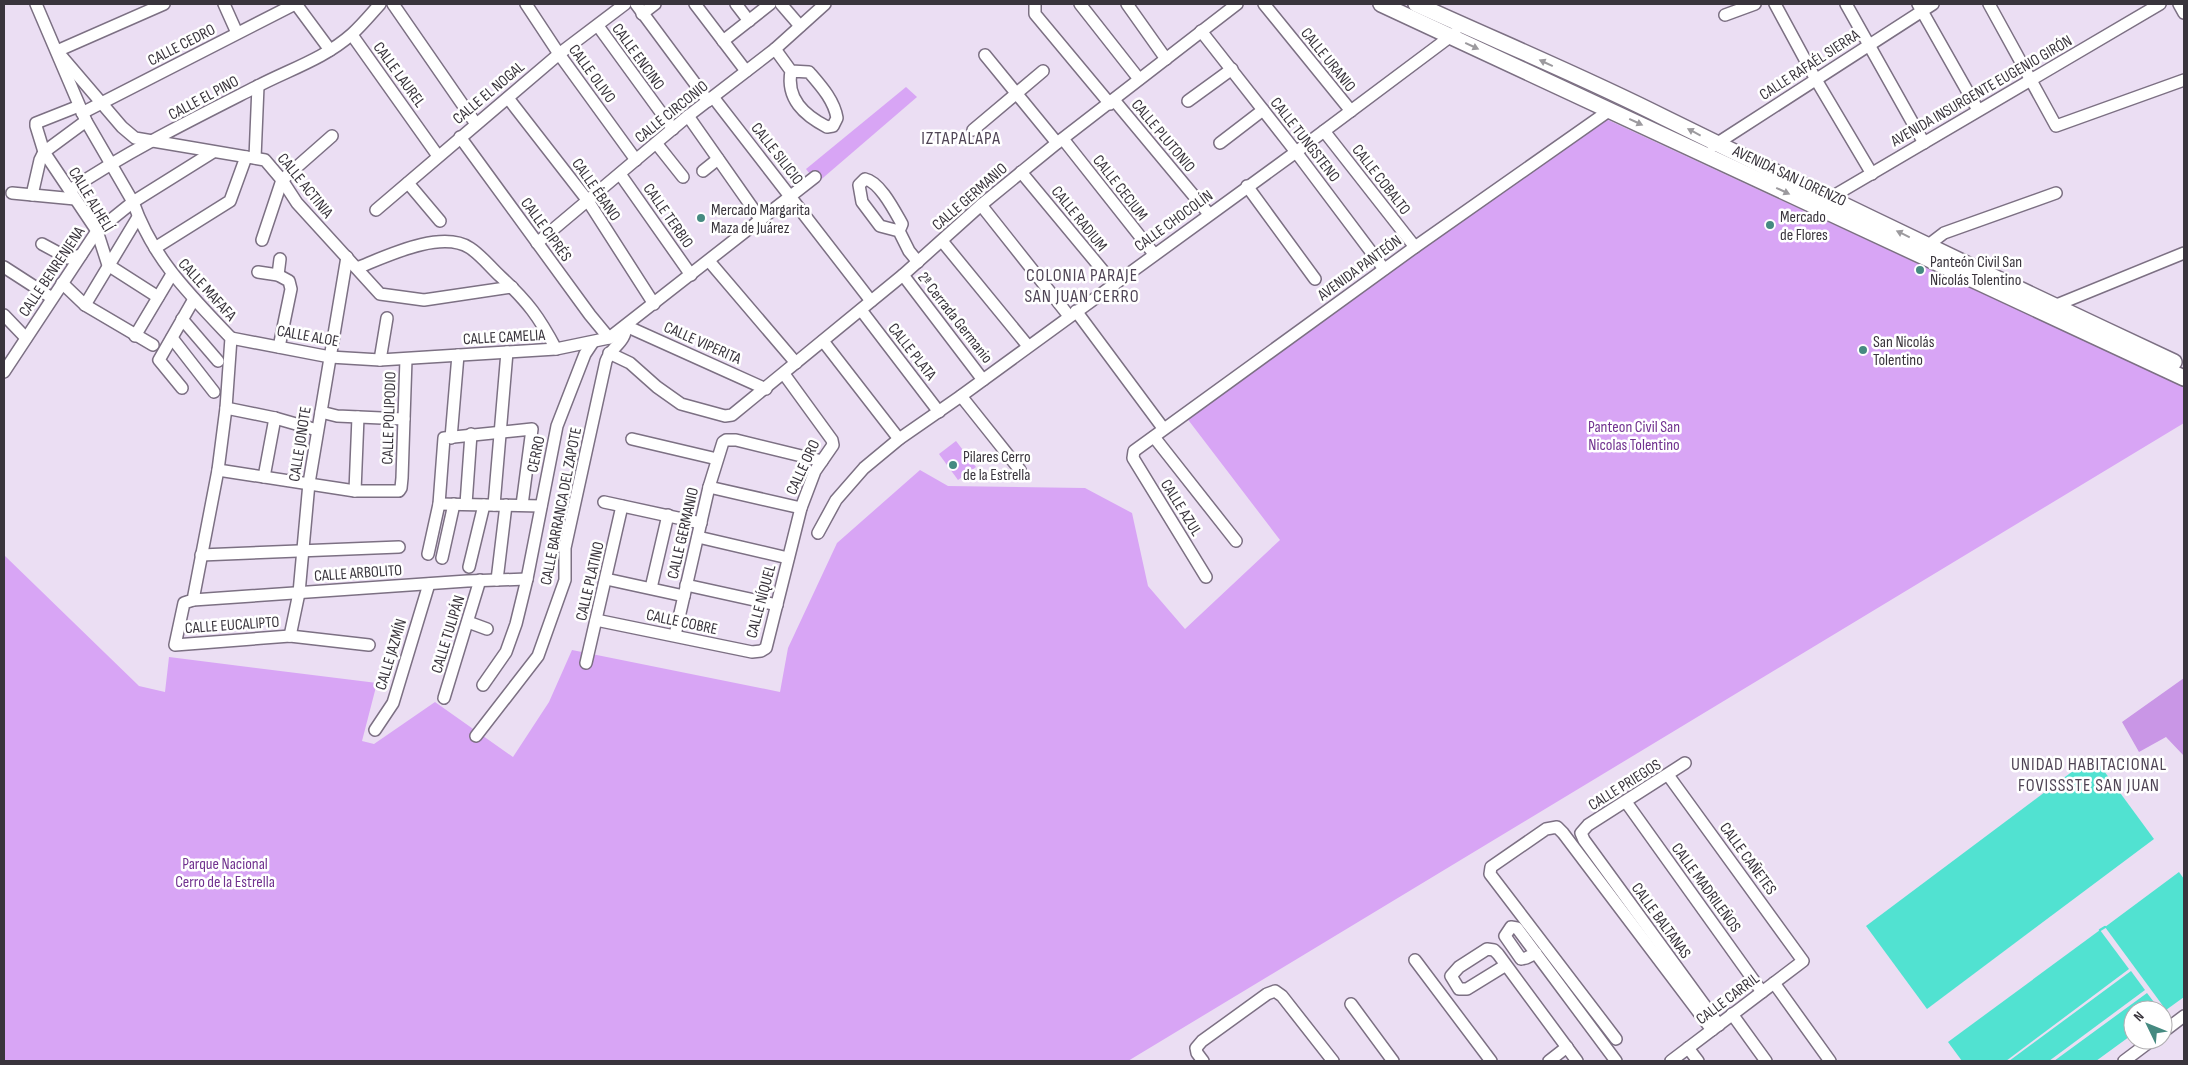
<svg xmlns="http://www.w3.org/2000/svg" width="2188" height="1065" viewBox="0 0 2188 1065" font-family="'Sofia Sans Condensed',sans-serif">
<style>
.green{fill:#d8a5f5}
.forest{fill:#c996e6}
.water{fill:#51e2d1}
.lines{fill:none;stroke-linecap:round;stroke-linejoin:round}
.stream{stroke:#51e2d1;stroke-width:2.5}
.minor-casing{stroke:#7c7083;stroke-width:14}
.major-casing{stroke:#7c7083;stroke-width:18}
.minor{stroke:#fff;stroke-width:11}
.major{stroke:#fff;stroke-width:15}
.oneway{fill:#9c9a9e}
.poi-dot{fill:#458a81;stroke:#fff;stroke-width:2}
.labels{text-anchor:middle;stroke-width:5;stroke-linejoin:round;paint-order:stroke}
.street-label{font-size:16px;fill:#39343c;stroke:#fff}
.poi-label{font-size:16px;fill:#39343c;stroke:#fff;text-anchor:start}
.park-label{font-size:16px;fill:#71328f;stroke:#fff}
.neighbourhood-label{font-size:18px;letter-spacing:1px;fill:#4f4455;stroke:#fff}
</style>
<rect width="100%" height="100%" fill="#ebdef3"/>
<g class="green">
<polygon points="906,87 917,97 817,183 806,169"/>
<polygon points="1606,119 2184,387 2184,423 1128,1061 4,1061 4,555 139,686 165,692 169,657 377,683 362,741 374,744 435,702 513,757 549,702 572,650 780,692 788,648 837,543 920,470 948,486 1085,488 1132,513 1148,586 1185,629 1280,540 1186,417"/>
<polygon points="956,441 976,467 958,480 939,454"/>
</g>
<polygon class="forest" points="2184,678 2184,756 2166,737 2139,752 2122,722"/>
<g class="water">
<polygon points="2093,756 2154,839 1927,1009 1866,926"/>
<polygon points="2179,872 2184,879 2184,997 2166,1010 2105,927"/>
<polygon points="2100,930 2129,969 2006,1061 1962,1061 1948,1042"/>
<polygon points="2131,971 2145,990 2049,1061 2009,1061"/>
<polygon points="2147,993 2160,1010 2133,1010 2133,1034 2096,1061 2054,1061"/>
</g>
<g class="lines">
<g class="stream">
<polyline points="2100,930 2105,927"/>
<polyline points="2163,1012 2166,1010"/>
</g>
<defs>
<g id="minor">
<path d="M36 4 86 121 133 202C153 259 190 295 231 338L226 408 218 470 193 600 184 603 175 645 290 636 369 645"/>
<polyline points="164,4 57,51 122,127 135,138 265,160 282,180 297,203 380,294 424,300 512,287"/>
<polyline points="224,4 237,33"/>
<polyline points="296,4 330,50"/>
<polyline points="393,4 476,124"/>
<polyline points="526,4 559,54 636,160"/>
<polyline points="636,4 708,101"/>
<polyline points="695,4 746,71"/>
<polyline points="736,4 749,21"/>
<polyline points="781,4 800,26"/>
<polyline points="1035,4 1035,14 1110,104"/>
<polyline points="1080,4 1139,79"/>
<polyline points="1127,4 1166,59"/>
<polyline points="1264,4 1351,111"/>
<polyline points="1775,4 1815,78 1872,174"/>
<polyline points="1846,4 1924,143"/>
<polyline points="1918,4 1978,110"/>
<polyline points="1989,4 2056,126 2184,80"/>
<polyline points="2179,4 2184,13"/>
<polyline points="642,14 655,4"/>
<polyline points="1725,15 1755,4"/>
<polyline points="598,26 673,129"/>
<polyline points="1201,31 1296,152 1384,269"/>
<polyline points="352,35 438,156"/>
<polyline points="723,41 770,4"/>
<path d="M775 49 791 71C786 99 804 115 827 127L833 126 837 118C834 100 821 86 809 72L791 71"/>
<polyline points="985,55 1057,143"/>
<polyline points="713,97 871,301"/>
<polyline points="508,98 588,201 654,304"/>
<polyline points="1114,100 1209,214"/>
<polyline points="1188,101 1232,69"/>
<polyline points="79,106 36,123 36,126 44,152 97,231 108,265 158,297"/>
<polyline points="82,113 295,4"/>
<polyline points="688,116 761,220"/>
<polyline points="973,130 1043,71"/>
<polyline points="1324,131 1415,247"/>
<polyline points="460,137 590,315 609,338"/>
<polyline points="1063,139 1154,254"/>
<polyline points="656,143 683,177"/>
<polyline points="1220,143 1263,110"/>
<polyline points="1713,146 1933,4"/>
<polyline points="255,158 258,86"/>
<polyline points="703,171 718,159"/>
<polyline points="1021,172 1114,284"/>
<polyline points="620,174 691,275"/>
<polyline points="408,183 440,221"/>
<polyline points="1247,186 1315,279"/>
<path d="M70 190C128 151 193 119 256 87 288 70 324 59 352 34 362 25 371 14 380 4"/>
<polyline points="12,193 75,199"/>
<polyline points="32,195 40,160 44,152 86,121"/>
<polyline points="1828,203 1830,198 2160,4"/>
<polyline points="981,205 1069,316"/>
<polyline points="376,210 559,54 625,4"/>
<path d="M899 231 902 224C894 210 880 182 865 179L859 185 862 202 880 226 899 231 909 251 918 262"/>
<polyline points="262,240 282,180 332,136"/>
<polyline points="942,241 1028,346"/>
<polyline points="537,243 688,116 775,49 825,4"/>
<polyline points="42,244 68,258 81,255"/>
<polyline points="1927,246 1944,233 2056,193"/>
<polyline points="155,248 230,201 246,157"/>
<polyline points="709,261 796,363"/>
<polyline points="4,267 52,298"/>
<path d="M357 268C385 257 441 229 470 248 481 255 491 268 501 277 528 302 539 317 556 349"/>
<polyline points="258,272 278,275 289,281 291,289 279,347"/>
<polyline points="278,275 280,259"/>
<polyline points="903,275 983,380"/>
<polyline points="62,283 85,305 153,345"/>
<polyline points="85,305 138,217"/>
<polyline points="861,310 939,412"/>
<polyline points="2052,310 2054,306 2184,253"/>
<polyline points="1076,311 1163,428"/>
<polyline points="4,315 26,338"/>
<polyline points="182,319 218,361"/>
<polyline points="626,326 766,389"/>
<polyline points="135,336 172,274"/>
<polyline points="172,338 214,392"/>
<polyline points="231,338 330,357 380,360 556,349 609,338 815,177"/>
<polyline points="823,341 899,439"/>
<polyline points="609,353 630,363 657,387 681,404 725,416 732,415 903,275 981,205 1057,143 1237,4"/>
<polyline points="380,360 387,318"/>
<polyline points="4,372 97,231 133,202 213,152"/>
<polyline points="182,388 159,360 194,299"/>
<polyline points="961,396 1020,470"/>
<polyline points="226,408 275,418 317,430"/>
<polyline points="321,412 337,416 404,419"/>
<polyline points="1154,437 1236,541"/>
<polyline points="451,438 458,355"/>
<polyline points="632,439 717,459"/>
<polyline points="218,470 355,491 399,491 401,488 402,478 406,359"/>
<polyline points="264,477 275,418"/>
<polyline points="709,487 801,508"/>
<polyline points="355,491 358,417"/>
<polyline points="604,502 701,523"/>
<polyline points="439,504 541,506"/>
<polyline points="466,504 471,434"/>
<polyline points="494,505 507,352"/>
<polyline points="818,533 836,500 864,468 899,439 961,396 1296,152 1455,33"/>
<polyline points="698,537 788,558"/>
<polyline points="428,554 439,504 444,438 532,429 522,505"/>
<polyline points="201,555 399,547"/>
<polyline points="442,558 454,504"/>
<polyline points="469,567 484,505"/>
<polyline points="1206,577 1133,458 1134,451 1415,247 1610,110"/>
<polyline points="606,579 684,596"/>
<polyline points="497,580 506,505"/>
<polyline points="686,585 777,605"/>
<polyline points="651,588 668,515"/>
<polyline points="193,600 467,581 527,579"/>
<polyline points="596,620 752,652 761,651 766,648 801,508 815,471 833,445 832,440 784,374"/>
<polyline points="468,622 487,629"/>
<polyline points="675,635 709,487 723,442 726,440 736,440 822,461"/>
<polyline points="290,636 299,593 309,483 347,257"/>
<polyline points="586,663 622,506"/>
<polyline points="483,685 506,652 516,624 527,579 557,426 585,354 593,342"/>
<polyline points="444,698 480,580"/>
<polyline points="375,730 393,703 429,584"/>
<path d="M476 736 538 656 565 580V548L606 361C611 347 626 342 626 326"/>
<polyline points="1685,763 1588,825 1581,833 1584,840 1719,1025"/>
<polyline points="1668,775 1803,961 1671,1061"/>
<polyline points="1626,802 1762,992"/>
<polyline points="1536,953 1526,958 1521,959 1505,936 1511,927 1517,928 1616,1061"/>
<polyline points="1415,960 1491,1061"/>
<polyline points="1506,965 1467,989 1459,989 1451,976 1459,967 1487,949 1494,950 1498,954 1577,1061"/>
<polyline points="1774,983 1830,1061"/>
<polyline points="1351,1004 1393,1061"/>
<polyline points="1732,1014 1766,1061"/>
<polyline points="2163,1032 2184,1016"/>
<polyline points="1616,1039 1490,874 1491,867 1546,829 1557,827 1563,833 1712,1030"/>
<polyline points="1688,1048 1698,1061"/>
<polyline points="1203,1061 1197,1053 1196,1048 1202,1041 1267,994 1275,991 1282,996 1333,1061"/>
<polyline points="1549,1061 1567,1047"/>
<polyline points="2124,1061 2152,1040"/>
</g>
<g id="major">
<polyline points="1381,4 2184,378"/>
<path d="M1416 4C1499 42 1584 77 1665 118 1834 201 2003 282 2174 362"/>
</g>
</defs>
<use href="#minor" class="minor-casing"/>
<use href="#major" class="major-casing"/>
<use href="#minor" class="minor"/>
<use href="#major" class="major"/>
</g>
<defs><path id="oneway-solid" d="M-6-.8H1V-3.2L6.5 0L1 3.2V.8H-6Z" transform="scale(1.25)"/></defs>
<g class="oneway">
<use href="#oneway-solid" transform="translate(1472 46) rotate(25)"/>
<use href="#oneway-solid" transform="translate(1546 63) rotate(-155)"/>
<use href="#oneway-solid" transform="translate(1636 122) rotate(25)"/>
<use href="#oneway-solid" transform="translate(1694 132) rotate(-152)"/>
<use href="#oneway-solid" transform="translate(1783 191) rotate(25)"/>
<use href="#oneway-solid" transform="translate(1903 234) rotate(-154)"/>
</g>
<g class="poi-dot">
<circle cx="701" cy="218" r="5"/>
<circle cx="1770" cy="225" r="5"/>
<circle cx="1920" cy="270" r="5"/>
<circle cx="1863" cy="350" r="5"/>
<circle cx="953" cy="465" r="5"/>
</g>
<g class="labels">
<g class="street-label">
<text transform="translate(181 44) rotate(-27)" y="6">CALLE CEDRO</text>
<text transform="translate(639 56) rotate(54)" y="6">CALLE ENCINO</text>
<text transform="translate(1329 59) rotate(51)" y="6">CALLE URANIO</text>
<text transform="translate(1809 64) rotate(-33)" y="6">CALLE RAFAÉL SIERRA</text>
<text transform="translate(593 73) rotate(54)" y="6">CALLE OLIVO</text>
<text transform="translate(400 74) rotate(54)" y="6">CALLE LAUREL</text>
<text transform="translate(1981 90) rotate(-30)" y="6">AVENIDA INSURGENTE EUGENIO GIRÓN</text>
<text transform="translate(488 92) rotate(-40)" y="6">CALLE EL NOGAL</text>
<text transform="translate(203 97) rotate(-28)" y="6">CALLE EL PINO</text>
<text transform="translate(671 111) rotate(-39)" y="6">CALLE CIRCONIO</text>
<text transform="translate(1164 135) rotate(50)" y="6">CALLE PLUTONIO</text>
<text transform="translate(1306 139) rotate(52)" y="6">CALLE TUNGSTENO</text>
<text transform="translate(778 153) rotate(52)" y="6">CALLE SILICIO</text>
<text transform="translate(1790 175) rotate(25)" y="6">AVENIDA SAN LORENZO</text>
<text transform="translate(1382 179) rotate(52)" y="6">CALLE COBALTO</text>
<text transform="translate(306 185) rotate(51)" y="6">CALLE ACTINIA</text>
<text transform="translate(1121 187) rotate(52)" y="6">CALLE CECIUM</text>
<text transform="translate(597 189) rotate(55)" y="6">CALLE ÉBANO</text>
<text transform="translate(969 196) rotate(-41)" y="6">CALLE GERMANIO</text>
<text transform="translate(92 199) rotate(59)" y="6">CALLE ALHELÍ</text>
<text transform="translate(669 215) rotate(55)" y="6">CALLE TERBIO</text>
<text transform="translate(1080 218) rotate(51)" y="6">CALLE RADIUM</text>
<text transform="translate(1173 220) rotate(-36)" y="6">CALLE CHOCOLÍN</text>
<text transform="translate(547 229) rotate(54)" y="6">CALLE CIPRÉS</text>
<text transform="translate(1359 267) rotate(-36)" y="6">AVENIDA PANTEÓN</text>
<text transform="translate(51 271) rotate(-56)" y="6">CALLE BENRENJENA</text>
<text transform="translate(208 289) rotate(48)" y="6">CALLE MAFAFA</text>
<text transform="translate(956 317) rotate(52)" y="6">2ª Cerrada Germanio</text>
<text transform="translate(308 335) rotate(10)" y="6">CALLE ALOE</text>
<text transform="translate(504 336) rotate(-3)" y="6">CALLE CAMELIA</text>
<text transform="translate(703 342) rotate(24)" y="6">CALLE VIPERITA</text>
<text transform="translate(913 351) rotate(52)" y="6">CALLE PLATA</text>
<text transform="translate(388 418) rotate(-88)" y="6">CALLE POLIPODIO</text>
<text transform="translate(299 444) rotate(-81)" y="6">CALLE JONOTE</text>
<text transform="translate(535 454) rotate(-78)" y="6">CERRO</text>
<text transform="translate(802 467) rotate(-65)" y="6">CALLE ORO</text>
<text transform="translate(560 506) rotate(-79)" y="6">CALLE BARRANCA DEL ZAPOTE</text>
<text transform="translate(1182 507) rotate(58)" y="6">CALLE AZUL</text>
<text transform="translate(682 533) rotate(-77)" y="6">CALLE GERMANIO</text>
<text transform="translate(358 572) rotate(-4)" y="6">CALLE ARBOLITO</text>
<text transform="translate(589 581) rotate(-77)" y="6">CALLE PLATINO</text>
<text transform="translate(760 601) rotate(-75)" y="6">CALLE NÍQUEL</text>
<text transform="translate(682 621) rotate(12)" y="6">CALLE COBRE</text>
<text transform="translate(232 624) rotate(-4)" y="6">CALLE EUCALIPTO</text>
<text transform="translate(447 634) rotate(-73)" y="6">CALLE TULIPÁN</text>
<text transform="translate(390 654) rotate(-73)" y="6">CALLE JAZMÍN</text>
<text transform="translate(1624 784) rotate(-32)" y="6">CALLE PRIEGOS</text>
<text transform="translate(1749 858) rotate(54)" y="6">CALLE CAÑETES</text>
<text transform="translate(1707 887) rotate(54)" y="6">CALLE MADRILEÑOS</text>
<text transform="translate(1662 920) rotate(54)" y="6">CALLE BALTANAS</text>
<text transform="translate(1727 998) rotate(-37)" y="6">CALLE CARRIL</text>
</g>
<g class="poi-label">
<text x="711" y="215">Mercado Margarita<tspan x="711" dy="18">Maza de Juárez</tspan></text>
<text x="1780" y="222">Mercado<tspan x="1780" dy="18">de Flores</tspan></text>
<text x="1930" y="267">Panteón Civil San<tspan x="1930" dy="18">Nicolás Tolentino</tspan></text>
<text x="1873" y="347">San Nicolás<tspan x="1873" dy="18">Tolentino</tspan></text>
<text x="963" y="462">Pilares Cerro<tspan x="963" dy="18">de la Estrella</tspan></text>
</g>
<g class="park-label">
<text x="1634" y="432">Panteon Civil San<tspan x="1634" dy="18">Nicolas Tolentino</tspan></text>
<text x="225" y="869">Parque Nacional<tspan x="225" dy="18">Cerro de la Estrella</tspan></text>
</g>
<g class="neighbourhood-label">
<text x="961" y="144">IZTAPALAPA</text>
<text x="1082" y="281">COLONIA PARAJE<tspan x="1082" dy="21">SAN JUAN CERRO</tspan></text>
<text x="2089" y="770">UNIDAD HABITACIONAL<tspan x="2089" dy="21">FOVISSSTE SAN JUAN</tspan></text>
</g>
</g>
<rect width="2188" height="1065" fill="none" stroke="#39343c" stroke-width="10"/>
<g transform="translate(2148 1025) rotate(313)"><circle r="24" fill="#ffffff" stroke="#b0aeb1"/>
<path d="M0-4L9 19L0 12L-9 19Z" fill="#458a81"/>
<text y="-8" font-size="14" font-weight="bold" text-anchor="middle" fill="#39343c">N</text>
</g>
</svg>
